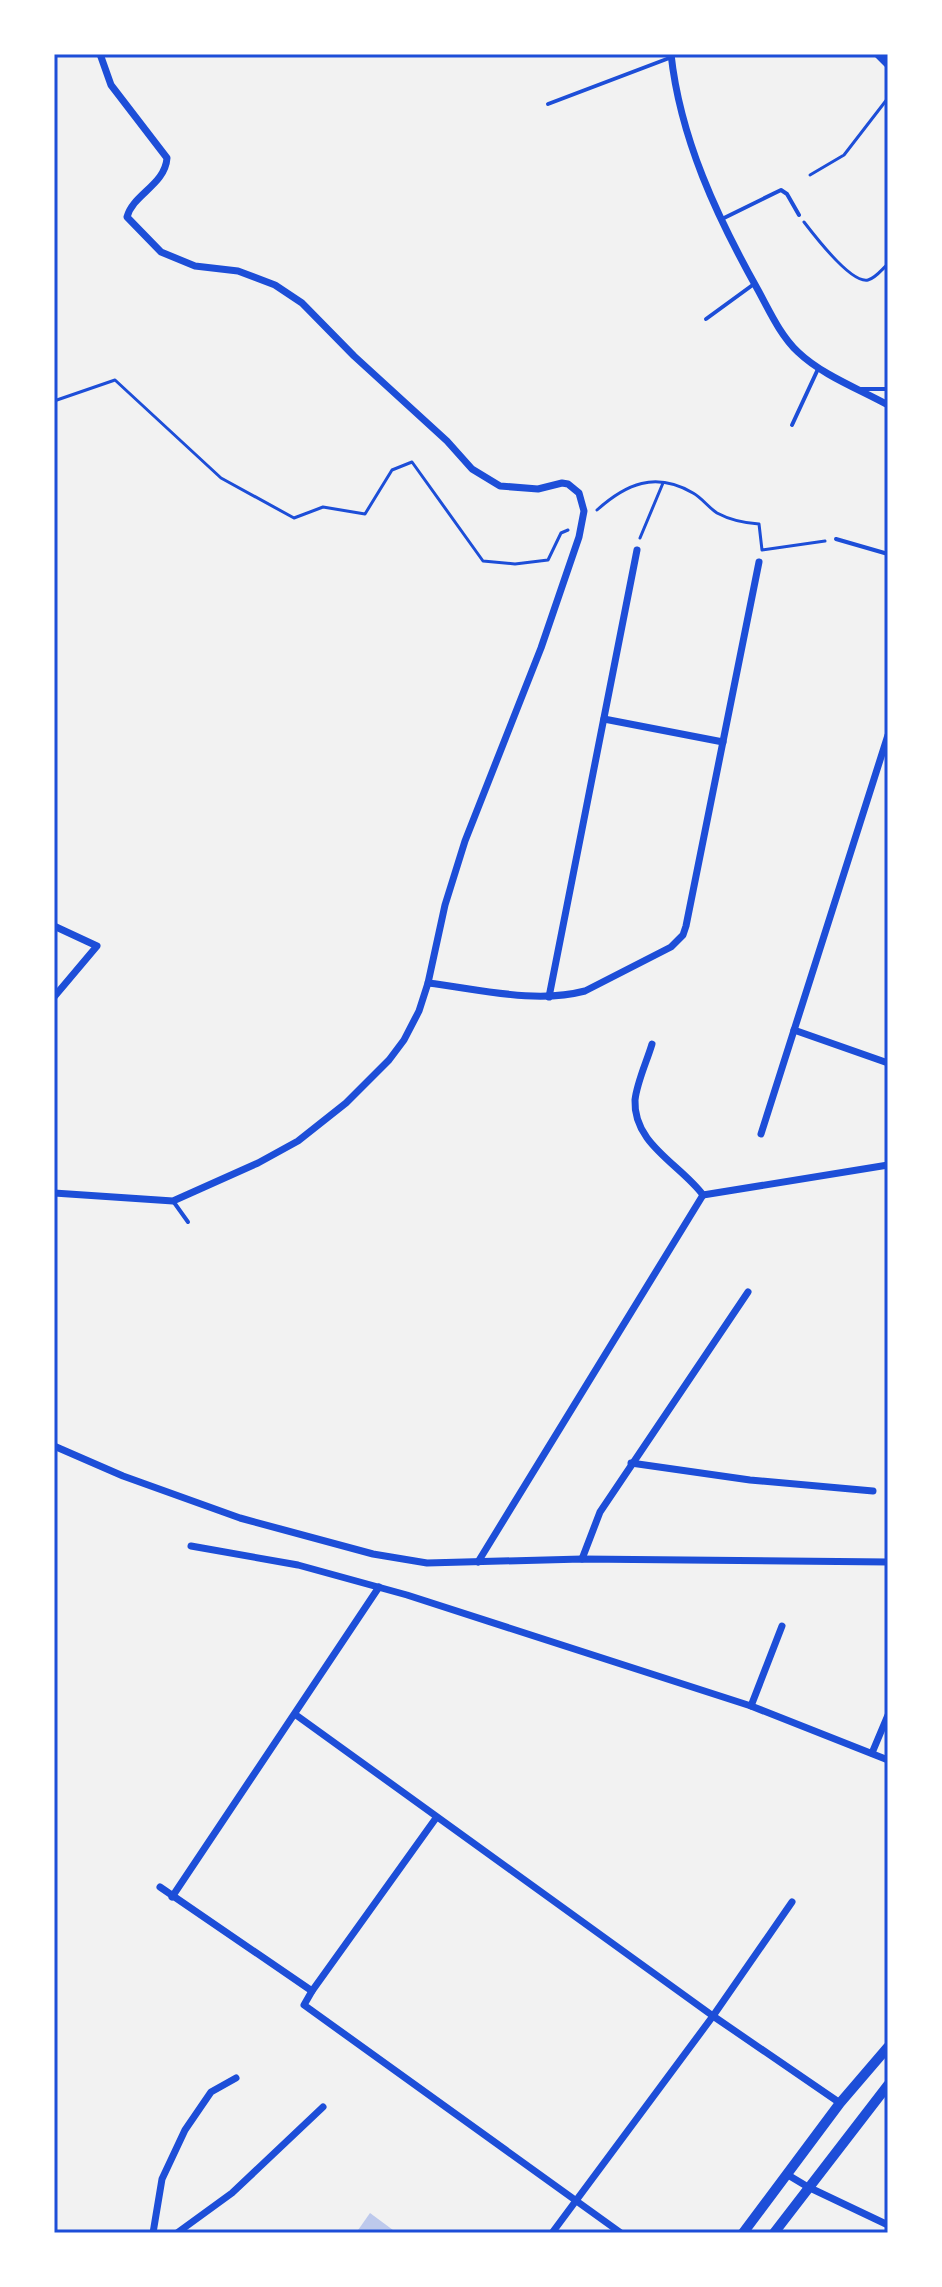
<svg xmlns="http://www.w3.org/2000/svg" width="942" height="2287" viewBox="0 0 942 2287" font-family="'Source Sans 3',sans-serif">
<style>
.building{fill:#bdc9ec}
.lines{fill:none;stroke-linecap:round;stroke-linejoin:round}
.path{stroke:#1d4ed8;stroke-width:3}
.service{stroke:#1d4ed8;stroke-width:4}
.minor{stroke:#1d4ed8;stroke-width:7}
.secondary{stroke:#1d4ed8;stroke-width:10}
.neatline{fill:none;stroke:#1d4ed8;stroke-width:3}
</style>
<rect width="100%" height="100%" fill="#f2f2f2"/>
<polygon class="building" points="370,2213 397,2233 356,2233"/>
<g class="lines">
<g class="path">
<polyline points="810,175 844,155 888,98"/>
<path d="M804 222C814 235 851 284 868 280 876 278 882 269 888 264"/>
<polyline points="54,401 115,380 221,478 294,518 323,507 365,514 392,470 412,462 483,561 515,564 548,560 561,533 568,530"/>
<path d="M597 510C626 484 655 471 693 493 702 498 708 507 717 513 730 520 744 523 759 524L762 550 825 541"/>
<polyline points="640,538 663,483"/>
</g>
<g class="service">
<polyline points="548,104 672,57"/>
<polyline points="722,219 781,190 787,194 799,215"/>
<polyline points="706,319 754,284"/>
<polyline points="861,389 888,389"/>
<polyline points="792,425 818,369"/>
<polyline points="836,539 888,554"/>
<polyline points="173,1201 188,1222"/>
</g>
<g class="minor">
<path d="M671 54C680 138 717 217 758 290 769 310 780 335 798 352 822 375 859 389 888 405"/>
<polyline points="877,54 888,65"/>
<polyline points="604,719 723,742"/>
<polyline points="54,926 97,946 54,997"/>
<path d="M428 983C479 989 535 1004 585 991L671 947 683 935 686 926 759 562"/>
<polyline points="549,997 637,550"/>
<polyline points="794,1030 888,1063"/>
<path d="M652 1044C647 1061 637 1082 635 1100 633 1144 680 1164 703 1195"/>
<polyline points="761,1134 888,735"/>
<path d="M54 1193 173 1201 258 1163 298 1141 346 1103 389 1060 404 1040 419 1011 428 983 445 905 465 841 541 648 579 537 584 511 579 493 568 484 562 483 538 489 500 486 472 469 447 441 354 356 302 303 275 285 238 271 195 266 161 252 127 217C133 194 165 185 167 158L111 85 100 54"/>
<polyline points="703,1195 888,1165"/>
<polyline points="54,1446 123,1476 240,1518 373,1554 427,1563 582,1559 888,1562"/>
<polyline points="631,1463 750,1480 873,1491"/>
<polyline points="191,1546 298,1565 407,1595 751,1706 888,1760"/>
<polyline points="582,1559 600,1512 748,1292"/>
<polyline points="478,1562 703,1195"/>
<polyline points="751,1706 782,1626"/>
<polyline points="296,1715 713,2016 840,2103"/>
<polyline points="872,1753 888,1715"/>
<polyline points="436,1818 312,1991 304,2005 621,2233"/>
<polyline points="160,1887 312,1991"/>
<polyline points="172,1897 379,1587"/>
<polyline points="788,2175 808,2187 888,2225"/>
<polyline points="153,2233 162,2179 185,2130 211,2092 236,2078"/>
<polyline points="177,2233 232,2193 323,2107"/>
<polyline points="552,2233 713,2016 792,1902"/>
</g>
<g class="secondary">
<polyline points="743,2233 840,2103 888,2047"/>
<polyline points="774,2233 888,2085"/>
</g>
</g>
<rect width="942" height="2287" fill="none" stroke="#ffffff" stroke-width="112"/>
<rect x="56" y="56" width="830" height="2175" class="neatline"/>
</svg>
